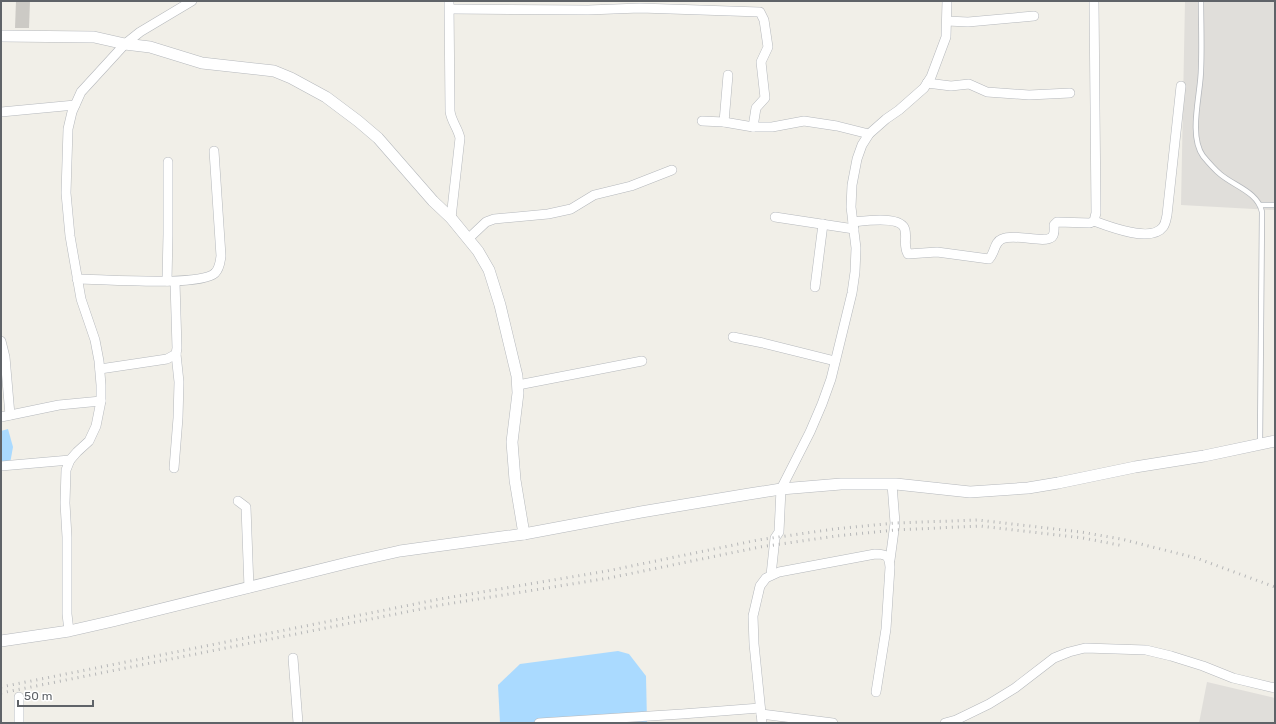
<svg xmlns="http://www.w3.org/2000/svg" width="1276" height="724" viewBox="0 0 1276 724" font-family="Rubik,sans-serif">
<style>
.industrial{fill:#e0deda}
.water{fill:#aadaff}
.building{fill:#cccac5}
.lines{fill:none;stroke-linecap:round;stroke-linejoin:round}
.service-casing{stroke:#b5b8bc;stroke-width:6}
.minor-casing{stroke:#b5b8bc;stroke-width:10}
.tertiary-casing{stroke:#b5b8bc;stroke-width:12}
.service{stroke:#fff;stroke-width:4.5}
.minor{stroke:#fff;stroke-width:9}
.tertiary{stroke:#fff;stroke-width:11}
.rail{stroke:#b6b7b8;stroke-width:3;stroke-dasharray:1 5;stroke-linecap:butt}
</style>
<rect width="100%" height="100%" fill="#f1efe8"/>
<g class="industrial">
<polygon points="1185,1 1275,1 1275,333 1274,210 1181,205"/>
<polygon points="1207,682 1275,698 1275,723 1199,723"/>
</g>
<g class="water">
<polygon points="8,429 13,447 9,469 1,470 1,431"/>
<polygon points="618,651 629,654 646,676 647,722 500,723 498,685 520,664"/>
</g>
<polygon class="building" points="16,1 30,1 29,28 15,28"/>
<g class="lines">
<defs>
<g id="service">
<path d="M1201 1C1201 23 1202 46 1201 69 1201 93 1188 135 1203 156 1208 162 1214 169 1220 174 1234 186 1258 192 1262 212L1260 443"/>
<polyline points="1260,205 1275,205"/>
</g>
<g id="minor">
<path d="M449 1 450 111C451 121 458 128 460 138L451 218"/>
<polyline points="450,9 588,10 640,8 760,12 764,20 768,47 761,62 765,98 756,108 753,127"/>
<polyline points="947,21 968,22 1034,16"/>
<polyline points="927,83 951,86 969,84 987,92 1029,95 1070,93"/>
<polyline points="1,112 75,105"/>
<polyline points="702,121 724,122 753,127 772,127 804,121 837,126 869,134"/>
<polyline points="724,122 728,75"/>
<polyline points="775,217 854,229"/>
<path d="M1094 221C1110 227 1151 243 1163 227 1166 223 1166 219 1167 215L1181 86"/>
<path d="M853 222C864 221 902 215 905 230 907 239 903 246 908 254L937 252 989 259C995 253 994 242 1002 239 1015 233 1044 244 1052 237 1055 234 1054 228 1054 225L1057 222 1090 223 1094 221 1096 213 1094 1"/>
<polyline points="468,239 486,222 494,219 548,214 571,209 594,195 631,186 672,170"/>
<path d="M77 279C102 279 200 287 215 273 220 268 220 262 221 256L214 151"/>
<polyline points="167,281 168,234 168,162"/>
<polyline points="815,287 823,224"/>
<polyline points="733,337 763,343 835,361"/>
<polyline points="1,341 5,357 10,415"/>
<polyline points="100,369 167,359 176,354 177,348 175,282"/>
<polyline points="518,385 642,361"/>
<polyline points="1,417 59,405 101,401"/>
<polyline points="1,466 70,460"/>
<polyline points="174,468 178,418 179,382 176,354"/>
<polyline points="238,501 246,507 249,588"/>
<polyline points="890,560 895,523 892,484"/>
<polyline points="771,575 775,538 779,532 781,489 810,432 822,404 831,379 852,293 855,272 856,248 851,207 852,185 857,159 862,145 869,134 886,119 899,110 924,88 931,77 946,37 947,1"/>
<polyline points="69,631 67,614 67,537 65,503 66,470 70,460 77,452 89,441 96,426 101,401 101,385 99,361 95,340 81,299 70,236 66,193 68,129 72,112 81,92 125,44 140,32 192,1"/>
<polyline points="293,658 298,723"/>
<polyline points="761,714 833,723"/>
<polyline points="19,723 19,697"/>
<polyline points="539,723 682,714 760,708"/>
<path d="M762 723 754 644 753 616 760 586 766 578 779 572 875 554C887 554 889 556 890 567L886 629 876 692"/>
<polyline points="945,723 956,720 989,704 1015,688 1054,658 1069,652 1085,648 1146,650 1171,656 1203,666 1233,678 1275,688"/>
</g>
<g id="tertiary">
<polyline points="1,36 94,37 125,44 150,47 202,63 274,71 291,78 326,97 358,121 378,138 433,201 451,218 478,251 489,270 500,305 517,376 518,393 512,442 515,480 524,534"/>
<polyline points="1,641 69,631 113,621 351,562 400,551 524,534 641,512 749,494 781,489 841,484 896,484 970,492 1028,488 1058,483 1135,467 1204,456 1275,441"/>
</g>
</defs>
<use href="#service" class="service-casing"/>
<use href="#minor" class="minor-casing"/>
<use href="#tertiary" class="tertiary-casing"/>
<use href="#service" class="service"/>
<use href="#minor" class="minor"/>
<use href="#tertiary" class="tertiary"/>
<g class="rail">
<polyline points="1,687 440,599 607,571 758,540 834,529 895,523 978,520 1081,532 1121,539 1196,558 1275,587"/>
<polyline points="1,693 441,605 609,578 760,547 836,536 895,530 980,526 1083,538 1124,546"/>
</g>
</g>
<rect width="1276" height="724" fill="none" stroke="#5f6368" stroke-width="4"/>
<path d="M18 700v6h75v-6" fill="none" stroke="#5f6368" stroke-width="2"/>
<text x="24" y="700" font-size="12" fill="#5f6368" stroke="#ffffff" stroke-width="3" paint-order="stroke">50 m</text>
</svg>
